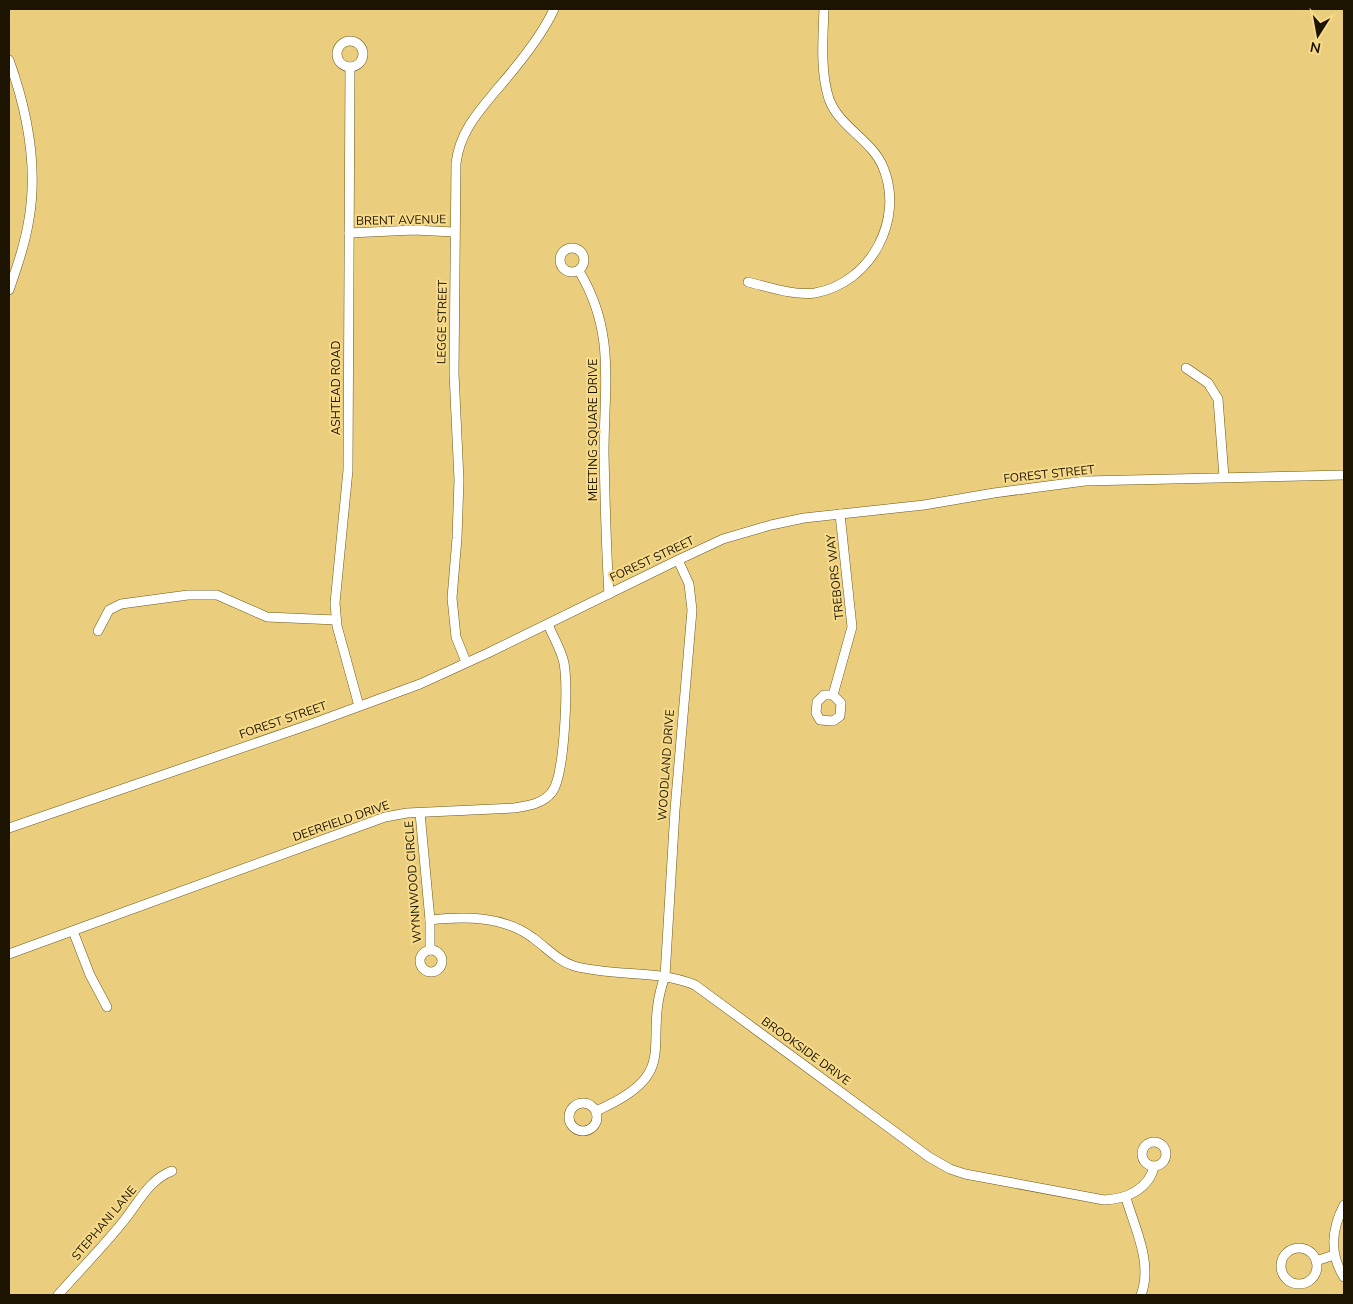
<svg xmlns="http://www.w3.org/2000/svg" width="1353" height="1304" viewBox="0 0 1353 1304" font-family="'Nunito Sans',sans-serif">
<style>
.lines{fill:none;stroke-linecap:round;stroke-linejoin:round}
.minor-casing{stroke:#6c591a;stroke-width:10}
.minor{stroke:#fff;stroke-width:9}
.labels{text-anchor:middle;stroke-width:4;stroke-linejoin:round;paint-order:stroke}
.street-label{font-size:12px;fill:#1c1400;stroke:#f7db8b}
</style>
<rect width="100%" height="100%" fill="#eace7e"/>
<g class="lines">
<defs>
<g id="minor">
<circle cx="350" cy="54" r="13"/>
<path d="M9 60C27 110 38 166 29 219 25 244 17 267 9 290"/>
<polyline points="350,67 348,470 335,603 337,626 359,706"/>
<polyline points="349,233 414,230 454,232"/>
<circle cx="572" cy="260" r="12"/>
<path d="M579 271C616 332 604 385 604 453 605 500 606 547 609 594"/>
<path d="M748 282C769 287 794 296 815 293 871 283 905 219 883 167 872 140 839 127 829 99 820 71 823 38 824 9"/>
<polyline points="1186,368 1208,383 1218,399 1224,477"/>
<polyline points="98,631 109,610 121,604 188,595 217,595 267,617 336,620"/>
<path d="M466 662 456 637 452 598 457 538 459 480 454 373 456 163C460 131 479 111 499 87 518 65 542 36 554 9"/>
<polyline points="833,695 841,703 840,716 833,721 820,720 816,713 817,702 824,695 833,695 852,627 840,514"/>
<polyline points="420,813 430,920 430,950"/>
<polyline points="9,828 314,723 420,684 488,653 678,560 723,539 771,525 804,518 924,505 994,493 1085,481 1344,475"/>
<path d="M430 920C465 916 504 916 533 938 547 948 558 961 574 966 614 977 656 969 695 985L929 1157 950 1169 965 1174 1104 1200C1126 1199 1148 1190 1154 1167"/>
<polyline points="73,931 90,975 107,1007"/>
<circle cx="431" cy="961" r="11"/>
<path d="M9 954 385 817 407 813 514 808C527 806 543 804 552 792 565 775 568 686 564 663 561 649 553 637 548 624"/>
<circle cx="583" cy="1117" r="14"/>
<path d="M596 1111C686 1072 640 1045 665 976L675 810 692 610 689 584 678 560"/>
<circle cx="1154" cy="1154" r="12"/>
<path d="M1126 1198C1135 1229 1153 1263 1141 1295"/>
<path d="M1344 1205C1332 1228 1329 1254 1344 1277"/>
<circle cx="1299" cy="1266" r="18"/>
<polyline points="1316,1261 1334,1255"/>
<path d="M58 1295C79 1271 102 1248 122 1223 138 1204 148 1180 172 1171"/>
</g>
</defs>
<use href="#minor" class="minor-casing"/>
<use href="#minor" class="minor"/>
</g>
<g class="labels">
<g class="street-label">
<text transform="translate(401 220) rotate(-1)" y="4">BRENT AVENUE</text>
<text transform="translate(442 322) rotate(-89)" y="4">LEGGE STREET</text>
<text transform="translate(336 388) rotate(-90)" y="4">ASHTEAD ROAD</text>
<text transform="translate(593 430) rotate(-90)" y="4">MEETING SQUARE DRIVE</text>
<text transform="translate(1049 474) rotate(-6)" y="4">FOREST STREET</text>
<text transform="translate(652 559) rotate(-25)" y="4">FOREST STREET</text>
<text transform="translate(835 577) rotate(-96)" y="4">TREBORS WAY</text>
<text transform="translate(283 720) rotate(-19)" y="4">FOREST STREET</text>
<text transform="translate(666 765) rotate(-86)" y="4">WOODLAND DRIVE</text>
<text transform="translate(341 821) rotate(-19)" y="4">DEERFIELD DRIVE</text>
<text transform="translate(413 882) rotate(-94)" y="4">WYNNWOOD CIRCLE</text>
<text transform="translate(806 1051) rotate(36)" y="4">BROOKSIDE DRIVE</text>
<text transform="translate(104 1223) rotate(-50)" y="4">STEPHANI LANE</text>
</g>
</g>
<rect width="1353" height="1304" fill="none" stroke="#1c1400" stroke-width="20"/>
<g transform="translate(1318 35) rotate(191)" stroke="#f7db8b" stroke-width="4" paint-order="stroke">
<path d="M0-4L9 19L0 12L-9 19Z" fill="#1c1400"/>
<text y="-8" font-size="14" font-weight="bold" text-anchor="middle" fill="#1c1400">N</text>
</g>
</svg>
